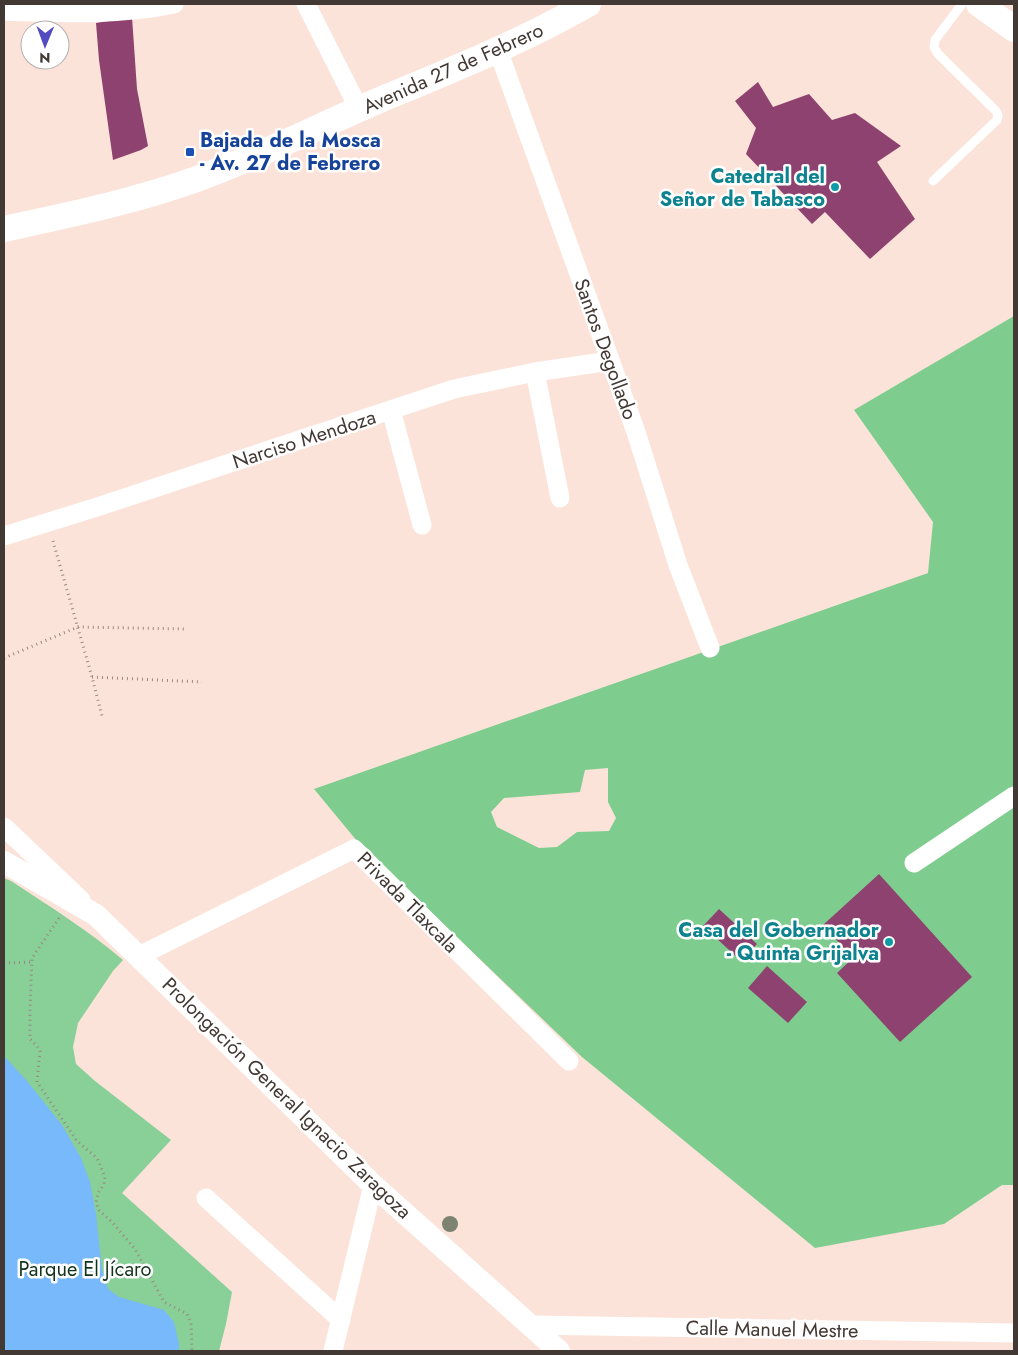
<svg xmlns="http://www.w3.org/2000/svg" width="1018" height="1355" viewBox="0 0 1018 1355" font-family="Jost,sans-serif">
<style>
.green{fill:#89cf98}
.forest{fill:#7ecd8f;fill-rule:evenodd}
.water{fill:#78b9fc}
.building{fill:#8e426f}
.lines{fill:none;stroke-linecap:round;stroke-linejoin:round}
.path{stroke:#998881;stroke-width:3;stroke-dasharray:1 4;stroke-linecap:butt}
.service{stroke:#fff;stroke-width:9}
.minor{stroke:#fff;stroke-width:19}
.tertiary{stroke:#fff;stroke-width:22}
.secondary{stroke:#fff;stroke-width:26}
.tree{fill:#7c8371}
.transit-dot{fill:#1a4fb4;stroke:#fff;stroke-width:2}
.culture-dot{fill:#0f9aa8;stroke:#fff;stroke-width:2}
.labels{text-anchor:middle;stroke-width:5;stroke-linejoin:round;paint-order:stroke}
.street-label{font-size:20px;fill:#423834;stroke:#fff}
.transit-label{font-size:20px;font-weight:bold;fill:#164399;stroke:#fff;text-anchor:start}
.culture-label{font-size:20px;font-weight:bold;fill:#0d838f;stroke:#fff;text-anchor:end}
.park-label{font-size:20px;fill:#13341c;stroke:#fff}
</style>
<rect width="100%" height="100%" fill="#fce3d9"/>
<path class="green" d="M4 878 11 881C49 906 88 930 123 960L113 971 78 1023 73 1047 76 1064 95 1081 171 1140 122 1193 232 1292 226 1324 219 1351H4Z"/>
<path class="forest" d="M1014 316V1185H1002L944 1224 815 1248 582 1057 357 841 314 789 928 573 933 522 854 410ZM608 768V802L616 818 609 831 577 832 557 847 539 848 497 827 491 812 504 798 580 792 585 770Z"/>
<polygon class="water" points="4,1056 27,1081 62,1125 81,1158 90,1182 96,1214 102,1270 108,1289 119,1297 164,1310 174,1322 179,1344 179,1351 4,1351"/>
<g class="building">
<polygon points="132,17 137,89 148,146 141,150 113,160 99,60 96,23"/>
<polygon points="758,82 773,107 809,94 832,120 855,113 901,146 877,162 915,219 870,259 825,212 812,224 746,154 756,128 735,101"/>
<polygon points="879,874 972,977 900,1042 837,973 853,958 823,925"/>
<polygon points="719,909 757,944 741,961 703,926"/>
<polygon points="767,966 807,1002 788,1023 748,988"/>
</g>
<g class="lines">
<g class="path">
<polyline points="53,541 92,677 102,716"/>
<polyline points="4,658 78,627 186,629"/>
<polyline points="92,677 202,682"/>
<polyline points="59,918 32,958 30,1009 30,1039 37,1046 40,1051 37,1082 77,1141 97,1158 105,1177 104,1184 98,1193 96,1203 99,1210 112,1222 135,1249 164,1302 187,1314 191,1323 192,1351"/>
<polyline points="4,963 32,962"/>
</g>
<polyline class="service" points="933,181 997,120 998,116 996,111 938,54 934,47 935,40 962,4"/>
<g class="minor">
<polyline points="306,4 359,109"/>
<path d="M4 11C61 13 117 16 174 4"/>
<polyline points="498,50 636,432 678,565 710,648"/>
<polyline points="535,372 560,498"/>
<polyline points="391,410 422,525"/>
<polyline points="4,536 94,508 454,389 535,372 610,361"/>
<polyline points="4,827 81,900"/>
<polyline points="914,863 1014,796"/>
<polyline points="139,956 354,849 569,1061"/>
<polyline points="206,1198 341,1320"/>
<polyline points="530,1325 1014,1333"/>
<polyline points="333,1351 373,1185"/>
</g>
<polyline class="tertiary" points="4,862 96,915 373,1185 559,1351"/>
<g class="secondary">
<polyline points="979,4 1014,29"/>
<path d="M4 229C68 215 132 202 194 180 256 158 315 128 375 102 447 72 520 43 588 4"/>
</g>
</g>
<circle class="tree" cx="450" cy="1224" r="8"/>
<rect class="transit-dot" x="185" y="147" width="10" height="10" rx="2.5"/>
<g class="culture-dot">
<circle cx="835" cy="187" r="5"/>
<circle cx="889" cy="942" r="5"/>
</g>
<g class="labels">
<g class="street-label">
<text transform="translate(453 68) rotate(-24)" y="7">Avenida 27 de Febrero</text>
<text transform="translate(606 349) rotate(70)" y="7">Santos Degollado</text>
<text transform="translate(304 439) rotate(-18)" y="7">Narciso Mendoza</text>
<text transform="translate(408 902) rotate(45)" y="7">Privada Tlaxcala</text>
<text transform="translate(287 1098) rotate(44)" y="7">Prolongación General Ignacio Zaragoza</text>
<text transform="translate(772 1329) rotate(1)" y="7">Calle Manuel Mestre</text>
</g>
<g class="transit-label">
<text x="200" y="147">Bajada de la Mosca<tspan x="200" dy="23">- Av. 27 de Febrero</tspan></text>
</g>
<g class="culture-label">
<text x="825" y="183">Catedral del<tspan x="825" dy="23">Señor de Tabasco</tspan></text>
<text x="879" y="937">Casa del Gobernador<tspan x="879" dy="23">- Quinta Grijalva</tspan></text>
</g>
<g class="park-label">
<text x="85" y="1276">Parque El Jícaro</text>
</g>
</g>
<rect width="1018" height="1355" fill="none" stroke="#423834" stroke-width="10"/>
<g transform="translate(45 45) rotate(181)"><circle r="24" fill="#ffffff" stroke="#b3afae"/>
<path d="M0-4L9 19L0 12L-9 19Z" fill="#524bc2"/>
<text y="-8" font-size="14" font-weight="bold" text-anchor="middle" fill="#423834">N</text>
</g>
</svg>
